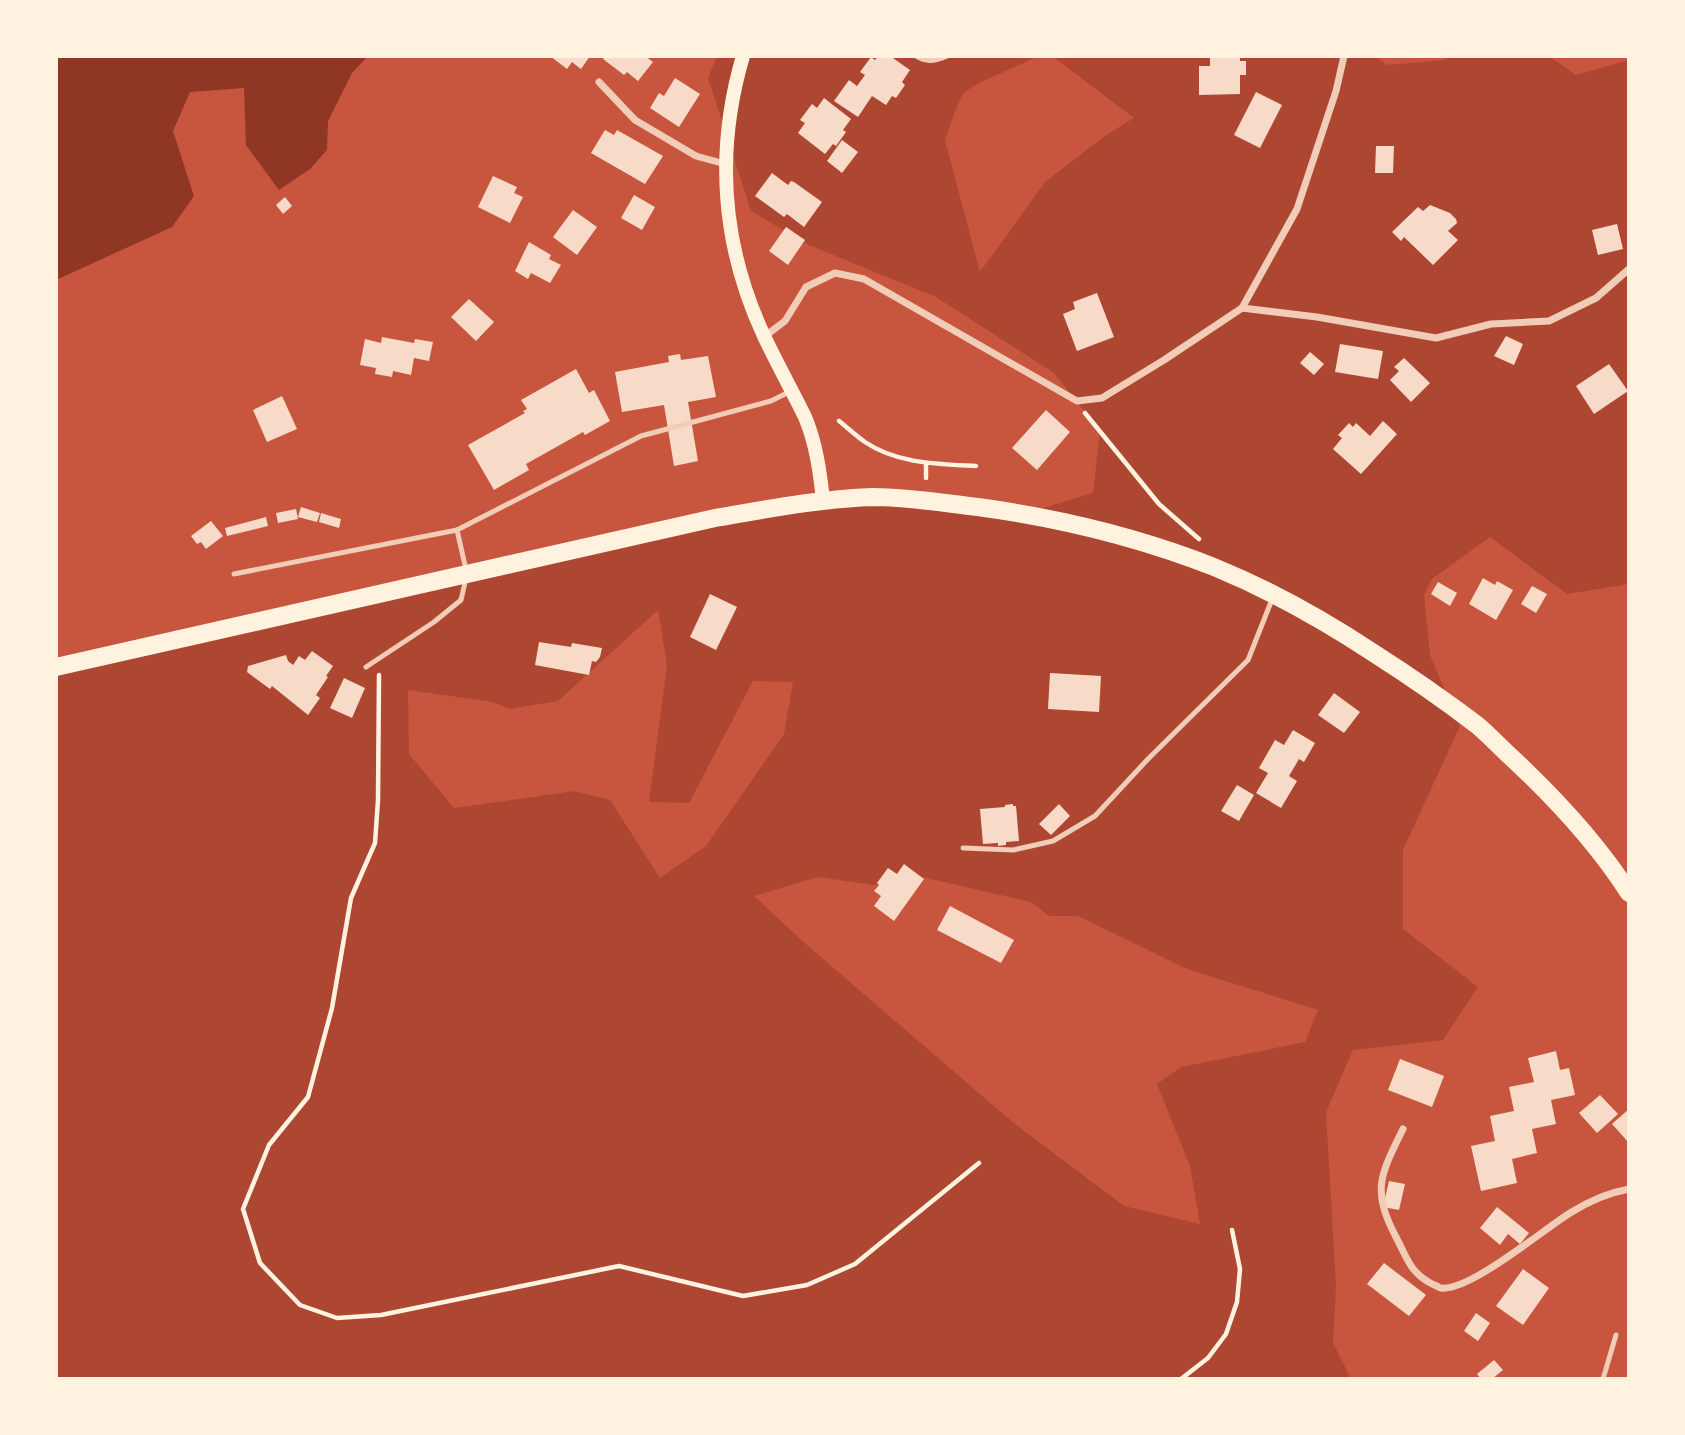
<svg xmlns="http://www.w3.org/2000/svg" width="1685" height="1435" viewBox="0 0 1685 1435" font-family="Arial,sans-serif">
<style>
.green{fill:#ae4732;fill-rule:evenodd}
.water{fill:#8f3625}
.building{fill:#f7dbc8}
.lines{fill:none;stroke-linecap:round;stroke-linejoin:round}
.path{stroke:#fff3e0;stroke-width:4.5}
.service{stroke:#f1ccb7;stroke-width:5}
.minor{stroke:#f1ccb7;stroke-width:7}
.secondary{stroke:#fff3e0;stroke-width:14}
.primary{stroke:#fff3e0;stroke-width:18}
</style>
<rect width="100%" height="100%" fill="#c8553d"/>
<path class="green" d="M717 56H1039L979 83 963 93 954 114 945 140 980 272 1045 182 1106 135 1134 118 1052 56H1376L1387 65 1443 60 1454 56H1549L1576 75 1629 60V584L1567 594 1490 537 1432 579 1424 595 1430 655 1460 726 1403 850V929L1478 987 1443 1040 1353 1050 1326 1112 1336 1286 1333 1343 1351 1379H56V670L762 517 900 495 1036 510 1093 493 1100 431 1054 373 936 297 809 245 751 211 708 78ZM658 610 667 665 649 802 689 803 753 681 793 682 784 734 706 846 660 878 610 800 575 791 454 808 409 754 408 690 493 702 509 709 558 701ZM818 877 873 885 922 877 1031 902 1049 916H1078L1187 969 1318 1010 1305 1042 1181 1067 1157 1084 1190 1166 1200 1224 1124 1206 1015 1124 809 947 754 896Z"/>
<polygon class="water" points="56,56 368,56 352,73 328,121 327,150 310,169 279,190 246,145 244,88 190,92 173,131 194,196 172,227 56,280"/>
<g class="building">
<polygon points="550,56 590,56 581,69 572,62 567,69"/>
<polygon points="606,56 645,56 653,62 638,81 627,72 624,75 603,59"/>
<polygon points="878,56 890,56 910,70 902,82 905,85 896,98 892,96 886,105 872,96 858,117 834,101 849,80 857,86 865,75 860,72 871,57 875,60"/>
<polygon points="1210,56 1240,56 1240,61 1246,61 1246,75 1240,75 1240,94 1199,95 1199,66 1210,66"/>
<polygon points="675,78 700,94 679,127 650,108 659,93 664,96"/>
<polygon points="1256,92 1282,105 1260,148 1234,135"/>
<polygon points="824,98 851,119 843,130 846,132 836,146 833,144 825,154 798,133 805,123 800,120 812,104 817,108"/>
<polygon points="605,130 614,135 617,130 663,156 645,184 591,153"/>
<polygon points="842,140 858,152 842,173 827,161"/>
<polygon points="1376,146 1394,146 1393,173 1375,173"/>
<polygon points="772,173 788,185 791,181 794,182 822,202 804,227 787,214 784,217 755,196"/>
<polygon points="493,176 517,187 514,193 523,197 510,223 478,207"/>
<polygon points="634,195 655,207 642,230 621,218"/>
<polygon points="285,197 292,206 283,214 276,205"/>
<polygon points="1430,205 1450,213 1456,219 1457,223 1448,231 1458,240 1433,265 1404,237 1401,241 1392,232 1418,207 1423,211"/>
<polygon points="573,210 597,227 577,255 553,237"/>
<polygon points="1617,224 1623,249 1598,255 1592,230"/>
<polygon points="786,227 805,240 788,265 769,251"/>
<polygon points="529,242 551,255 549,259 561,265 550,283 531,273 528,279 515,271"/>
<polygon points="1097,293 1114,337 1077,351 1063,314 1075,309 1073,302"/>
<polygon points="469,299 494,322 476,341 451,317"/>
<polygon points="1506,336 1523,344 1514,365 1494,356"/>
<polygon points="382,337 414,343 415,339 433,342 429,361 414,358 411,375 393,371 392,377 375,374 376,368 360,365 365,339 381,343"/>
<polygon points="1340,344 1383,351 1378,379 1335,372"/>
<polygon points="1310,352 1324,364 1314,375 1300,363"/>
<polygon points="680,354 681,360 708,356 716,397 688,402 698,461 674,466 664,405 622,412 615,372 669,362 668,356"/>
<polygon points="1404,358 1430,383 1411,402 1390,380 1399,371 1394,367"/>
<polygon points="1609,364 1628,391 1594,414 1576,386"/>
<polygon points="576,369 589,393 594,390 610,421 585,435 583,432 526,464 529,470 494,490 468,445 525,413 523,411 527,409 521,400"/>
<polygon points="282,396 297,429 267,442 253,410"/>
<polygon points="1046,410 1070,432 1037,470 1012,448"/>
<polygon points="1383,421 1397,434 1361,474 1333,449 1342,438 1338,435 1349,423 1353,427 1356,423 1370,436"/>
<polygon points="301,507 320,513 317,522 298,517"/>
<polygon points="296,509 298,519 278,523 276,513"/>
<polygon points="321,513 341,519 339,528 319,522"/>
<polygon points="266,517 268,526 227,536 225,528"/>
<polygon points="211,521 223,536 206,549 201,542 197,544 191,536"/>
<polygon points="1483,578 1495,585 1497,581 1513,590 1496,620 1469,604"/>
<polygon points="1438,582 1457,593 1450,606 1431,594"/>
<polygon points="1532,586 1547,594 1536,613 1521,604"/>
<polygon points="710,594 737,607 716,650 690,637"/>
<polygon points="539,642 571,647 572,643 602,648 600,657 596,662 592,661 589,675 535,665"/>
<polygon points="312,651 333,666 326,676 328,677 316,695 320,698 308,715 272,686 270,689 247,672 248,666 286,655 288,661 293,665 299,656 305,660"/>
<polygon points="1050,673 1101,676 1099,712 1048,709"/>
<polygon points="344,678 365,688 352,718 330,708"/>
<polygon points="1334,693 1360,712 1344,733 1318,715"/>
<polygon points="1293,730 1315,743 1304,762 1299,759 1289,776 1297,781 1281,808 1256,793 1268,773 1259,768 1275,740 1284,745"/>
<polygon points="1237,785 1254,795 1239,821 1221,811"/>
<polygon points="1013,804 1013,806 1016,806 1019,841 1006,842 1006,845 998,846 998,843 983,844 980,809 1005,807 1005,805"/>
<polygon points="1059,804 1070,816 1051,835 1039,824"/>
<polygon points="904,864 924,879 894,921 874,906 881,896 874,891 879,885 877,883 888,868 897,874"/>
<polygon points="950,906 1014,940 1001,963 937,930"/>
<polygon points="1556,1051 1560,1070 1569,1068 1575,1095 1551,1100 1556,1124 1532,1129 1537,1153 1512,1159 1517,1183 1481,1191 1471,1146 1495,1141 1490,1116 1514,1111 1509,1087 1534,1082 1528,1058"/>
<polygon points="1400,1059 1444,1076 1432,1107 1388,1090"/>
<polygon points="1600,1095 1618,1114 1597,1133 1579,1113"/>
<polygon points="1629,1109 1629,1143 1612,1124"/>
<polygon points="1389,1181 1405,1184 1399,1210 1383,1207"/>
<polygon points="1497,1207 1529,1233 1520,1244 1508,1234 1500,1245 1480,1228"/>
<polygon points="1384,1263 1426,1295 1409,1316 1367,1284"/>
<polygon points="1523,1269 1549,1288 1523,1325 1496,1306"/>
<polygon points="1476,1313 1490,1323 1478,1341 1464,1331"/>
<polygon points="1494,1360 1503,1370 1492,1379 1481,1379 1477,1374"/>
</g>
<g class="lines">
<g class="path">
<polyline points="1085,413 1159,504 1199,539"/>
<path d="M839 421C848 428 856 436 865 442 897 464 939 464 976 466"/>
<polyline points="926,478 926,463"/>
<polyline points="379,675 378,800 375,843 351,898 332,1008 308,1097 269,1145 243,1209 260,1263 300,1305 337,1318 381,1315 619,1266 743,1296 807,1285 855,1264 979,1163"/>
<polyline points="1181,1379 1208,1358 1226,1334 1237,1302 1240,1269 1232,1230"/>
</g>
<g class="service">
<path d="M916 56C927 63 936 61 947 56"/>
<polyline points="234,574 457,530 641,436 771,401 791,391"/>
<polyline points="366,667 434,622 461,600 467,574 457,530"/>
<polyline points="963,848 1013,850 1053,841 1095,816 1148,759 1248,660 1273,597"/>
<polyline points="1603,1379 1616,1335"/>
</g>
<g class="minor">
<polyline points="599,82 635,120 696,156 725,164"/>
<polyline points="1242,308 1317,317 1436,338 1491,324 1549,321 1596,298 1629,269"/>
<polyline points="764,337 785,321 806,287 835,273 864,279 1077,401 1102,398 1164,360 1242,308 1297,209 1336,91 1344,56"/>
<path d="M1403 1129C1380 1176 1371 1190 1397 1239 1408 1260 1410 1272 1432 1284 1433 1284 1440 1288 1441 1288 1469 1292 1544 1229 1570 1213 1589 1201 1607 1193 1629 1189"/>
</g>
<path class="secondary" d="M743 56C715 151 722 246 764 336 777 364 792 390 805 417 816 443 820 472 823 500"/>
<path class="primary" d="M56 667 715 518C767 509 819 499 873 497 908 497 943 503 978 507 1058 518 1138 537 1214 567 1270 590 1322 619 1372 652 1408 675 1443 699 1477 725 1489 735 1500 747 1511 757 1555 798 1597 843 1629 893"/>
</g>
<rect width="1685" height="1435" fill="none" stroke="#fff3e0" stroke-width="116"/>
</svg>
